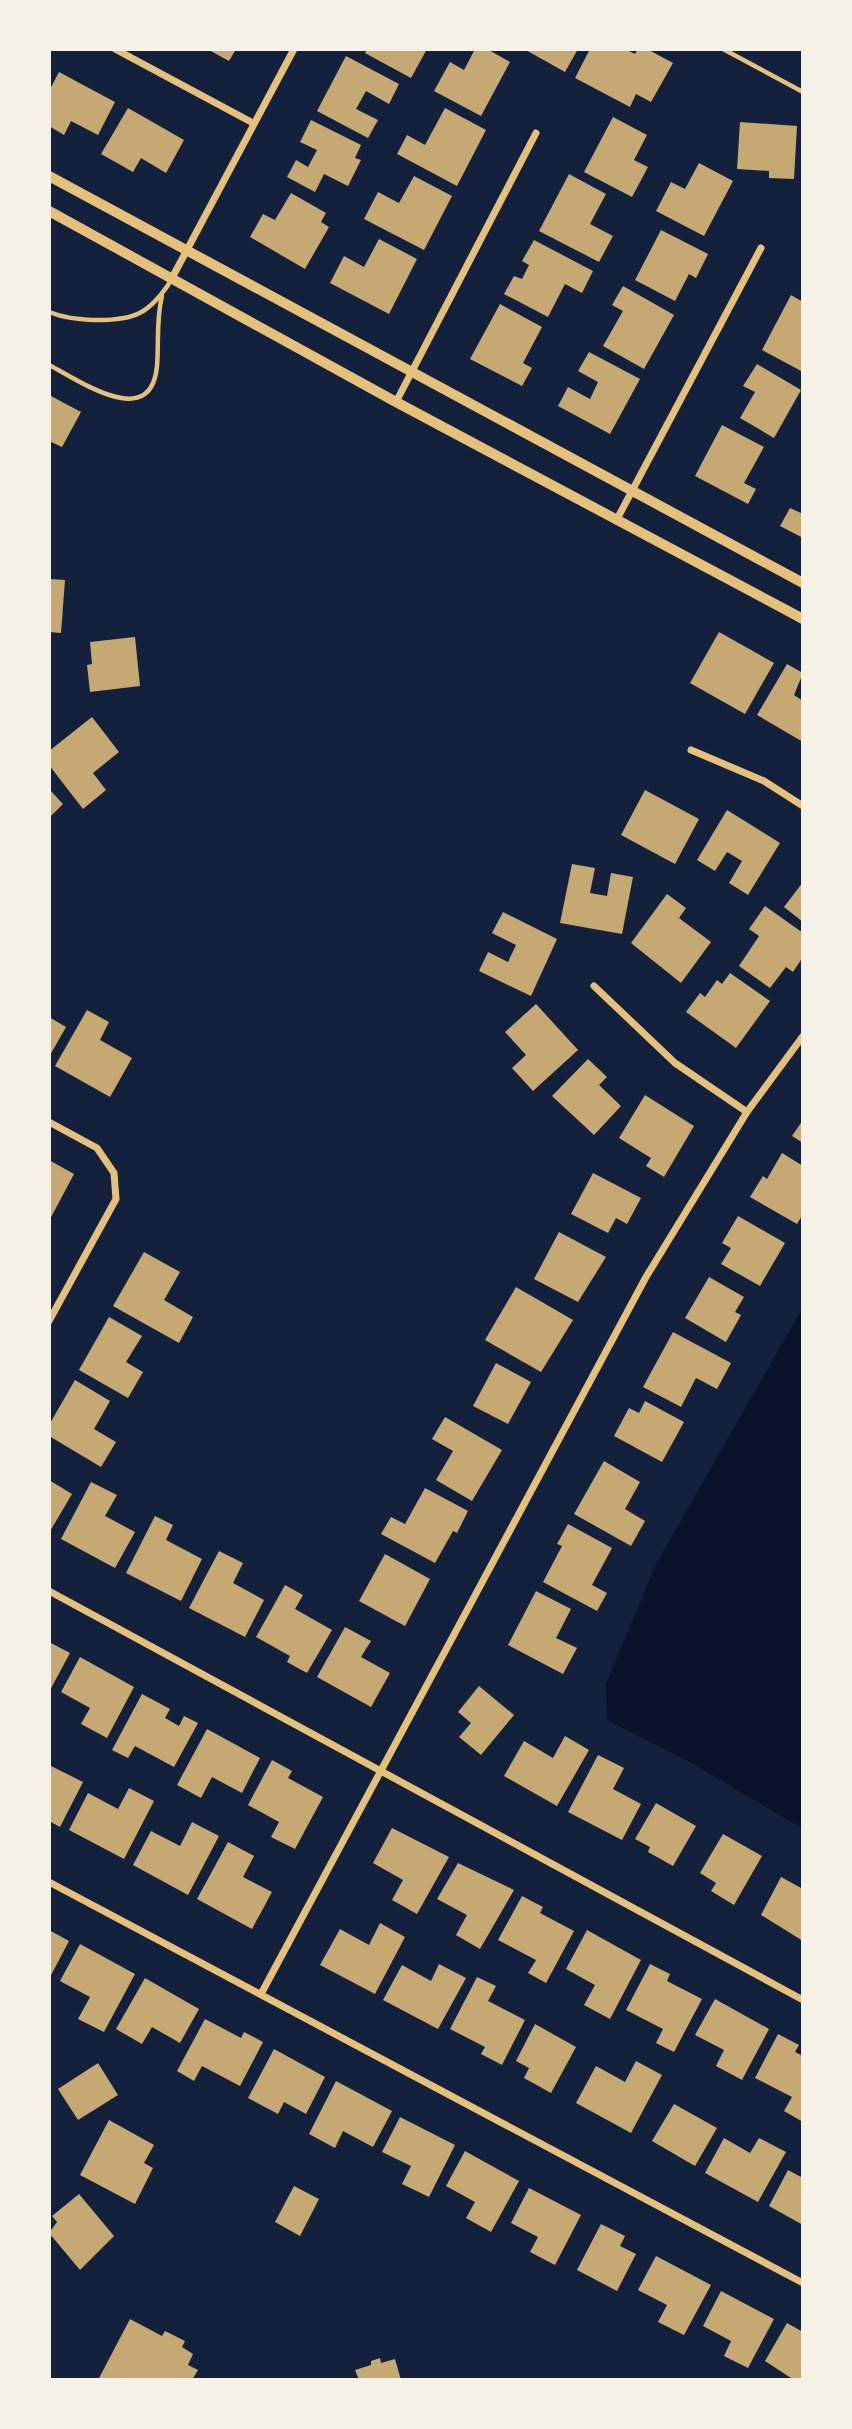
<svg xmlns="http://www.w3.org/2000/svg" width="852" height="2429" viewBox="0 0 852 2429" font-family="'Crimson Pro',serif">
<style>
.water{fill:#0b132b}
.building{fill:#c6a872}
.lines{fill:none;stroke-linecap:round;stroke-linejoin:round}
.service{stroke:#e5c07b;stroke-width:4.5}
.minor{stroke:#e5c07b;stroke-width:7}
.tertiary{stroke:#e5c07b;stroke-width:10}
</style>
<rect width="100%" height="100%" fill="#14213d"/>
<polygon class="water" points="803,1307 803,1829 690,1762 607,1720 606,1684 656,1564"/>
<g class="building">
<polygon points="207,49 236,49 229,61"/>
<polygon points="367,49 427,49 411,78 365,53"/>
<polygon points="475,49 487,49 510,62 481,116 434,91 450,62 464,70"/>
<polygon points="524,49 578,49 565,72"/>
<polygon points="590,49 625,49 635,54 638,49 647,49 673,63 651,102 636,94 630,107 575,78"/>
<polygon points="346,56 399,84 389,104 366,91 356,109 378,120 368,138 317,111"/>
<polygon points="59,72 115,102 98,135 71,121 64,135 49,126 49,91"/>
<polygon points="128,108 184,140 166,173 141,158 133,172 101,154"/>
<polygon points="445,108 486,130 457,186 397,154 407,135 425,145"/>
<polygon points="613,117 647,135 634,160 648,167 632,197 584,172"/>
<polygon points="311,120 361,145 355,158 361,160 348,186 324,174 315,192 287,177 296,160 308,167 317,150 300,142"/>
<polygon points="740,122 797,126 794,179 769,178 769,171 737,169"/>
<polygon points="699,163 733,181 704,236 656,211 671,182 685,189"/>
<polygon points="569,174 606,194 590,224 613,236 599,262 539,231"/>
<polygon points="414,176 452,196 424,250 364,219 378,192 399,203"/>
<polygon points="291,193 326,213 321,222 329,227 305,269 250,237 263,214 275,220"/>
<polygon points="661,230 708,254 696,278 689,274 675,301 635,280"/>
<polygon points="379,239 417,259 389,314 330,283 344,256 364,267"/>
<polygon points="534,240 593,271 582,293 565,284 548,317 504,294 514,276 522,279 529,265 522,261"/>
<polygon points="623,286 674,315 644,369 603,346 623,311 612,305"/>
<polygon points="791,295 803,302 803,372 762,350"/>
<polygon points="500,304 542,327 523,363 532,368 522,386 470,359"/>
<polygon points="589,352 640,379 610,434 558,406 568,387 590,399 598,382 578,371"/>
<polygon points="757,364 801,390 774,438 740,418 755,392 743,386"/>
<polygon points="51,396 81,412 62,447 49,441"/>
<polygon points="722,425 764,447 744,483 756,489 748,504 695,476"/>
<polygon points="790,508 801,513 803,509 803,538 780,526"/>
<polygon points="49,579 65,580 61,633 49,632"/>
<polygon points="719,632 774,663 745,714 690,683"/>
<polygon points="135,637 140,686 90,692 87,665 92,664 90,642"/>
<polygon points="787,664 803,673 794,695 803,701 803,742 757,715"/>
<polygon points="92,717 119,752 93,773 106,790 83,809 49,765 49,751"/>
<polygon points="49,789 63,804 49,818"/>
<polygon points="645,790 699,819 675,864 621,835"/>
<polygon points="727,810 780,843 748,895 729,883 742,861 727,852 715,871 697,860"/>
<polygon points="572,864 595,868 590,893 607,896 611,873 633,877 622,934 560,923"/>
<polygon points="803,882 803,922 784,907"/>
<polygon points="667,894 686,908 679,918 711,942 681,983 631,943"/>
<polygon points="765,906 803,933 803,957 793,972 786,967 770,988 739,966 759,936 749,929"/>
<polygon points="503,912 557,939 531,996 479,971 488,952 508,962 516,945 492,933"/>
<polygon points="730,973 770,1001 736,1048 686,1012 700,993 705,997 717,980 722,984"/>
<polygon points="536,1004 578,1050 533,1091 512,1068 526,1055 505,1032"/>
<polygon points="87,1010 109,1022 100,1040 132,1058 110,1097 55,1066"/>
<polygon points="49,1017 66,1027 49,1057"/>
<polygon points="588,1059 607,1077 599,1085 621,1106 594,1135 552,1096"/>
<polygon points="645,1095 694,1126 664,1177 646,1166 651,1158 619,1138"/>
<polygon points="803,1120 803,1143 792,1136"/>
<polygon points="782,1153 803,1166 803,1214 797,1224 750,1197 763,1176 767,1179"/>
<polygon points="49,1160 74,1174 49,1221"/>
<polygon points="593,1173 641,1198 627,1224 616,1218 608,1233 571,1214"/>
<polygon points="738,1216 785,1243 760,1286 721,1264 731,1248 722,1243"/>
<polygon points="559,1232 606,1257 578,1302 534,1279"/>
<polygon points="144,1252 180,1272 164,1300 193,1317 179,1343 113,1306"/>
<polygon points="709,1277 744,1297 735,1312 741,1315 726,1342 685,1318"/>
<polygon points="516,1287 573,1320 541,1372 485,1340"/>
<polygon points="109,1317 142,1336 126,1362 143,1372 128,1398 79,1370"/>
<polygon points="673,1332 731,1363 717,1389 696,1378 681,1407 643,1387"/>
<polygon points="496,1363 531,1382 508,1424 473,1406"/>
<polygon points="75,1380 110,1401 94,1429 116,1442 101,1467 49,1436 49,1425"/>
<polygon points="645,1401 684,1422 662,1462 614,1436 629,1408 639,1413"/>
<polygon points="445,1417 502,1450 472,1501 436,1480 453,1451 432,1439"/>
<polygon points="604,1461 640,1482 625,1509 645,1521 631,1546 574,1514"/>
<polygon points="49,1480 72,1494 49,1533"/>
<polygon points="91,1482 117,1495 105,1516 135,1532 115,1568 61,1539"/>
<polygon points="425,1488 468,1511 457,1533 453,1531 435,1563 381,1534 391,1517 405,1524"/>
<polygon points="155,1516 173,1525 166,1540 202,1559 181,1601 126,1573"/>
<polygon points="568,1524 612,1548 592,1585 607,1593 597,1611 543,1582 562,1546 557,1544"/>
<polygon points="219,1551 243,1563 233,1583 264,1600 245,1637 189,1608"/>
<polygon points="385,1554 430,1579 405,1626 359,1601"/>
<polygon points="285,1585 303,1595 295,1609 332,1630 307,1673 287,1662 290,1656 256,1637"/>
<polygon points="536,1591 571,1609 556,1638 577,1648 563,1674 508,1645"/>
<polygon points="345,1627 371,1641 361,1657 390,1673 371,1707 317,1677"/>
<polygon points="49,1642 70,1653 49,1692"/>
<polygon points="80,1657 134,1687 107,1738 81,1724 90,1708 61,1692"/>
<polygon points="479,1686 514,1715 481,1755 459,1737 471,1723 458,1712"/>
<polygon points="142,1694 170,1709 165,1718 179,1726 184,1716 198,1723 174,1767 135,1746 128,1758 112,1750"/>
<polygon points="207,1729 260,1758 242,1793 212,1777 201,1798 177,1785"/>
<polygon points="565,1736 589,1750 557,1806 504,1776 524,1741 553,1758"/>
<polygon points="598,1755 624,1768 613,1789 641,1804 622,1840 568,1812"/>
<polygon points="272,1760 292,1771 288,1778 323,1797 295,1849 271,1837 279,1822 248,1805"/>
<polygon points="49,1765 83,1782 60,1827 49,1821"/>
<polygon points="129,1788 154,1801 124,1859 69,1830 88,1793 118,1809"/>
<polygon points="656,1803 696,1826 673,1866 648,1852 650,1847 635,1839"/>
<polygon points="192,1822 219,1836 188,1895 133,1865 151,1831 180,1846"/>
<polygon points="392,1828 449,1857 417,1914 392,1900 403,1880 373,1863"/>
<polygon points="723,1834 762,1856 734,1905 711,1891 716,1883 700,1873"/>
<polygon points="228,1842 254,1856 243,1877 272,1892 252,1929 197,1899"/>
<polygon points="458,1863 514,1890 480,1949 456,1935 467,1915 437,1899"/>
<polygon points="781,1877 803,1889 803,1941 761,1915"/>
<polygon points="522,1896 543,1907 540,1913 574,1931 546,1983 528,1973 536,1960 498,1940"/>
<polygon points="380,1923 405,1937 375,1994 320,1965 340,1929 369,1945"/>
<polygon points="49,1930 69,1941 49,1979"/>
<polygon points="587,1930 641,1960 610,2019 584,2005 595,1985 566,1969"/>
<polygon points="80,1944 135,1974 104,2032 78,2019 90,1997 60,1981"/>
<polygon points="439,1964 466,1978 438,2029 383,2000 402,1965 431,1981"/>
<polygon points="650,1964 670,1974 667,1981 702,1999 674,2052 656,2043 663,2029 626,2010"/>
<polygon points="477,1977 496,1986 488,2001 525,2020 502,2065 481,2054 485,2047 450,2029"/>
<polygon points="145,1978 199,2009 180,2043 152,2027 142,2044 116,2029"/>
<polygon points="715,1999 769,2029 742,2080 716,2066 724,2050 695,2035"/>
<polygon points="205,2019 241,2038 244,2032 263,2042 240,2086 202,2066 194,2081 177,2071"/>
<polygon points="535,2024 576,2047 551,2093 524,2078 529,2068 516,2061"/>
<polygon points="778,2034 799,2045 795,2052 803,2056 803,2122 784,2111 792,2097 755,2078"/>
<polygon points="274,2049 325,2077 306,2114 284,2102 278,2114 248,2098"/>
<polygon points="636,2061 662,2075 631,2133 576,2103 596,2066 625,2082"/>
<polygon points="98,2063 118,2095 78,2120 58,2089"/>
<polygon points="336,2081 392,2111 373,2147 343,2131 335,2148 309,2134"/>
<polygon points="674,2104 717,2128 695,2166 652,2141"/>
<polygon points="400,2117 455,2145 429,2197 402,2184 411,2166 382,2152"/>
<polygon points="109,2120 154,2145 144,2163 153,2168 135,2204 80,2175"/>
<polygon points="724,2138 750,2153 759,2138 786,2152 758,2202 705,2173"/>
<polygon points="465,2151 519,2181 491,2232 466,2218 475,2202 446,2186"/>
<polygon points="788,2170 803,2178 803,2225 769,2206"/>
<polygon points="294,2186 319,2199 300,2236 275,2222"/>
<polygon points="529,2188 581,2215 555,2265 530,2252 538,2237 511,2223"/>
<polygon points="79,2194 114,2236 80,2270 49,2233 57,2222 52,2216"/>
<polygon points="601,2224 625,2236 620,2246 636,2254 617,2291 577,2270"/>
<polygon points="656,2256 711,2285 684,2335 658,2322 667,2305 638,2290"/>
<polygon points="721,2291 774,2319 748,2368 724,2356 731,2341 703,2326"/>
<polygon points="130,2319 162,2336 165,2331 185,2341 182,2347 193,2354 188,2365 198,2370 192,2380 98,2380"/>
<polygon points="787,2323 803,2332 803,2380 794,2380 765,2361"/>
<polygon points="380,2358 381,2363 395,2359 401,2380 359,2380 355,2370 371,2365 371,2361"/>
</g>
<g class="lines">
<g class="service">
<polyline points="723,49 803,92"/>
<path d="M49 312C64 318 77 319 93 320 134 321 150 314 172 279"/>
<path d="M49 365C79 380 151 432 157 366 159 341 156 320 162 296"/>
</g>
<g class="minor">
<polyline points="115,49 253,123"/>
<polyline points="172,278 294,49"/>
<polyline points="396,402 536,133"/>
<polyline points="616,521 761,248"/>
<polyline points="691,750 764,781 803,806"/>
<polyline points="594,986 675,1063 747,1112"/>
<polyline points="49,1122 97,1148 114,1173 116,1199 49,1321"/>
<polyline points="49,1591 803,2000"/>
<polyline points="49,1882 803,2283"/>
<polyline points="261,1994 646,1277 747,1112 803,1036"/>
</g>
<g class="tertiary">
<polyline points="49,176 803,583"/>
<polyline points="49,211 396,402 803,619"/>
</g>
</g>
<rect width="852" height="2429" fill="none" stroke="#f6f1e7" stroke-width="102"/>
</svg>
